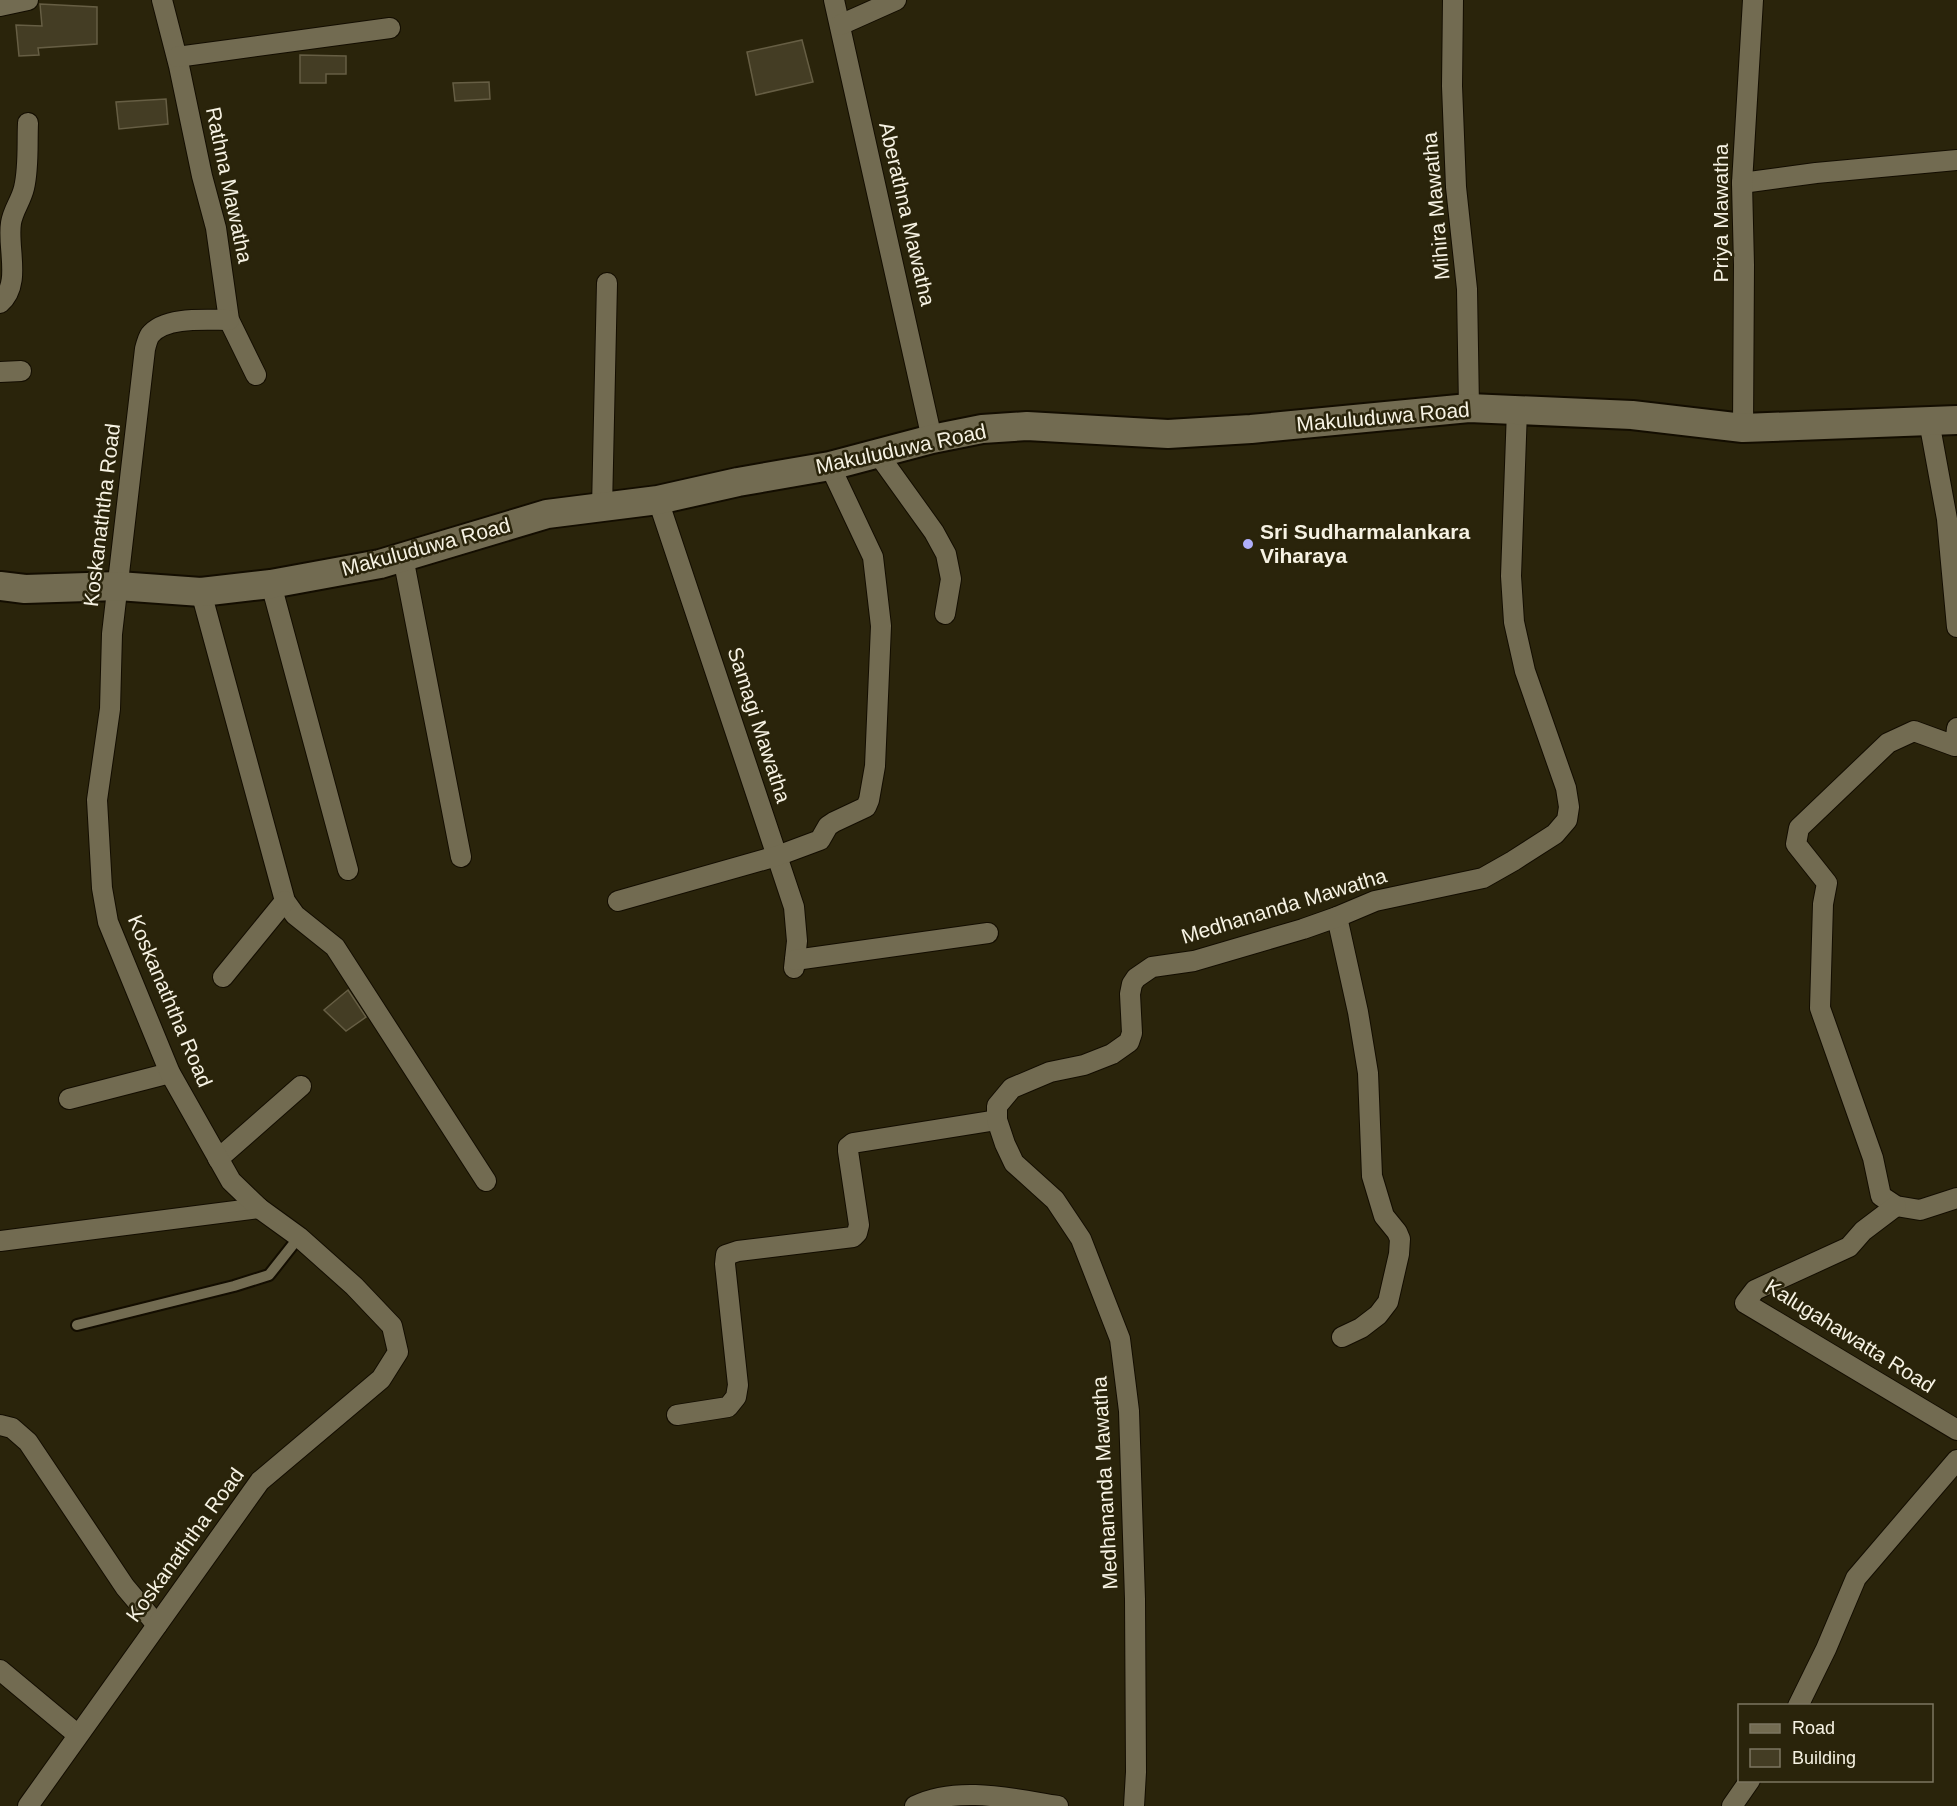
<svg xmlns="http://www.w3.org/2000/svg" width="1957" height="1806" viewBox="0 0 1957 1806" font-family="Arial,sans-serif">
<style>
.building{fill:#443d24;stroke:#665e44;stroke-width:1.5}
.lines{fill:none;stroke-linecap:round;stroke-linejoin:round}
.lane-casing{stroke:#130d00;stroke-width:14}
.street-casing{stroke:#130d00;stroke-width:22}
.secondary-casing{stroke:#130d00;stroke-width:32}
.lane{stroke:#726b51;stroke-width:10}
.street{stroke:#726b51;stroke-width:20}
.secondary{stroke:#726b51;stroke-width:28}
.poi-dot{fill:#afaefa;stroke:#2a240b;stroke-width:2}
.labels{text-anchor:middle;stroke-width:5;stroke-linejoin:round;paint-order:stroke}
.street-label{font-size:21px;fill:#f6f2e3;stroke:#2a240b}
.poi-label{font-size:21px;font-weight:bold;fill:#f6f2e3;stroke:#2a240b;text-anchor:start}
</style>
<rect width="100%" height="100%" fill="#2a240b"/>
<g class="building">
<polygon points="40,4 97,7 97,44 38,48 39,55 19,56 16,25 42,26"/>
<polygon points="802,40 813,82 756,95 747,52"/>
<polygon points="300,55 346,56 346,74 326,74 326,83 300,83"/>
<polygon points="489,82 490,99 455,101 453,83"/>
<polygon points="166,99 168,124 119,129 116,102"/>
<polygon points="348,990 366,1017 346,1031 324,1010"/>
</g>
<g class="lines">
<defs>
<polyline id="lane" points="77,1325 234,1286 269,1275 299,1237"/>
<g id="street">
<polyline points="162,0 179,66 202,176 216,228 229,320 256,375"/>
<polyline points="834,0 932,439"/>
<polyline points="1453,0 1452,86 1456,187 1467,289 1469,408"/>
<polyline points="0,6 28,0"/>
<polyline points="840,25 896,0"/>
<polyline points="177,57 390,28"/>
<polyline points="1742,183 1816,173 1957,160"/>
<path d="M0 303C22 284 7 248 11 223 13 210 21 201 24 188 29 167 27 144 28 123"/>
<polyline points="0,372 21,371"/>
<polyline points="1929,421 1947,519 1957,627"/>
<polyline points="1743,428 1744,265 1742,183 1753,0"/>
<polyline points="878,454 934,532 946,554 951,579 945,614"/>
<polyline points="658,500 794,907 797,941 794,968"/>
<polyline points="602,508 607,283"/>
<polyline points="403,557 461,857"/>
<polyline points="271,584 348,870"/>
<polyline points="201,592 285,901 295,915 335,947 486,1181"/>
<polyline points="1957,728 1955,746 1914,731 1888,743 1799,828 1796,844 1827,883 1823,904 1820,1008 1873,1158 1881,1196 1896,1206 1920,1210 1957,1198"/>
<polyline points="618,901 777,856 820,840 828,826 834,822 866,807 869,800 875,766 881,626 873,557 830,466"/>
<polyline points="1337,917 1358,1012 1368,1073 1372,1176 1384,1216 1397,1232 1400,1239 1399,1254 1388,1302 1378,1315 1361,1328 1342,1337"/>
<polyline points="795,960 988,933"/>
<polyline points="223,977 285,901"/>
<polyline points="69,1099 170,1073"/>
<polyline points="218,1159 301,1086"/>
<polyline points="1896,1206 1863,1231 1849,1247 1755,1290 1745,1303 1957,1430"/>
<polyline points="0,1241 259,1208"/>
<polyline points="677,1415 728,1407 736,1397 738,1385 725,1264 726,1255 738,1251 853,1237 857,1233 859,1225 848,1151 848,1147 853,1143 997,1120"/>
<polyline points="0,1425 12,1428 28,1442 125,1587 157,1625"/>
<polyline points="0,1670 78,1735"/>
<polyline points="1798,1706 1826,1649 1856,1578 1957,1460"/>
<path d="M28 1806 260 1481 381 1379 398 1352 392 1326 354 1286 299 1237 259 1208 231 1181 170 1073 108 922 102 888 97 800 110 709 112 634 145 349C146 345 148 338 150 335 165 316 207 320 229 320"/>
<path d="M915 1806C958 1785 1013 1799 1058 1806"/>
<polyline points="1134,1806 1136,1772 1135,1599 1129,1411 1120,1339 1081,1239 1055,1200 1014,1163 1005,1144 997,1120 997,1106 1012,1088 1050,1072 1084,1065 1112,1054 1129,1042 1132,1033 1130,994 1132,984 1136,978 1152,967 1194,961 1303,929 1337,917 1375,901 1483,878 1513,861 1555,834 1567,820 1569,807 1566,788 1525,671 1514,622 1511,576 1517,410"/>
<polyline points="1732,1806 1750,1780"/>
</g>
<polyline id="secondary" points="0,586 25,589 118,586 201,592 271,584 380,564 547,514 658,500 738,482 830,466 932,439 982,429 1027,426 1168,434 1251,429 1469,408 1632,415 1743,428 1957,420"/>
</defs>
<use href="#lane" class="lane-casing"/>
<use href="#street" class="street-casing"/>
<use href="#secondary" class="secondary-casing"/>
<use href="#lane" class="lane"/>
<use href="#street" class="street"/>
<use href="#secondary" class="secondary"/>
</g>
<circle class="poi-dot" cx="1248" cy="544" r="6"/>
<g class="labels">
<g class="street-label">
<text transform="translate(229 185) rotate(78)" y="7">Rathna Mawatha</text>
<text transform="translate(1436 206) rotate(-95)" y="7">Mihira Mawatha</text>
<text transform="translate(1721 213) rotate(-90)" y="7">Priya Mawatha</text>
<text transform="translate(907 214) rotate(77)" y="7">Aberathna Mawatha</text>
<text transform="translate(1383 417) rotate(-5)" y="7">Makuluduwa Road</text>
<text transform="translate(901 449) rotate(-12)" y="7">Makuluduwa Road</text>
<text transform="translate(102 515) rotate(-83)" y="7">Koskanaththa Road</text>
<text transform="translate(426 547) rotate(-15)" y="7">Makuluduwa Road</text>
<text transform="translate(759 725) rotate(72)" y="7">Samagi Mawatha</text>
<text transform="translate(1284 906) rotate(-17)" y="7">Medhananda Mawatha</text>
<text transform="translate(170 1001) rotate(67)" y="7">Koskanaththa Road</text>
<text transform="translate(1850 1336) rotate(32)" y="7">Kalugahawatta Road</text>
<text transform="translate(1105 1483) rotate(-93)" y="7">Medhananda Mawatha</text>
<text transform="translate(185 1545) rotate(-54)" y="7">Koskanaththa Road</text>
</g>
<g class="poi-label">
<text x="1260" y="539">Sri Sudharmalankara<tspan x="1260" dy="24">Viharaya</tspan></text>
</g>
</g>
<rect x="1738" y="1704" width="195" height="78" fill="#2a240b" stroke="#7c7661" stroke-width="1.5"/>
<rect x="1750" y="1724" width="30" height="9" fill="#726b51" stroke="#7c7661" stroke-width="1.5"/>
<text x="1792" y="1734" font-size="18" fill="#f6f2e3">Road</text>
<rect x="1750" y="1749" width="30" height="18" fill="#443d24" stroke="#7c7661" stroke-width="1.5"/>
<text x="1792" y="1764" font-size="18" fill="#f6f2e3">Building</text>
</svg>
